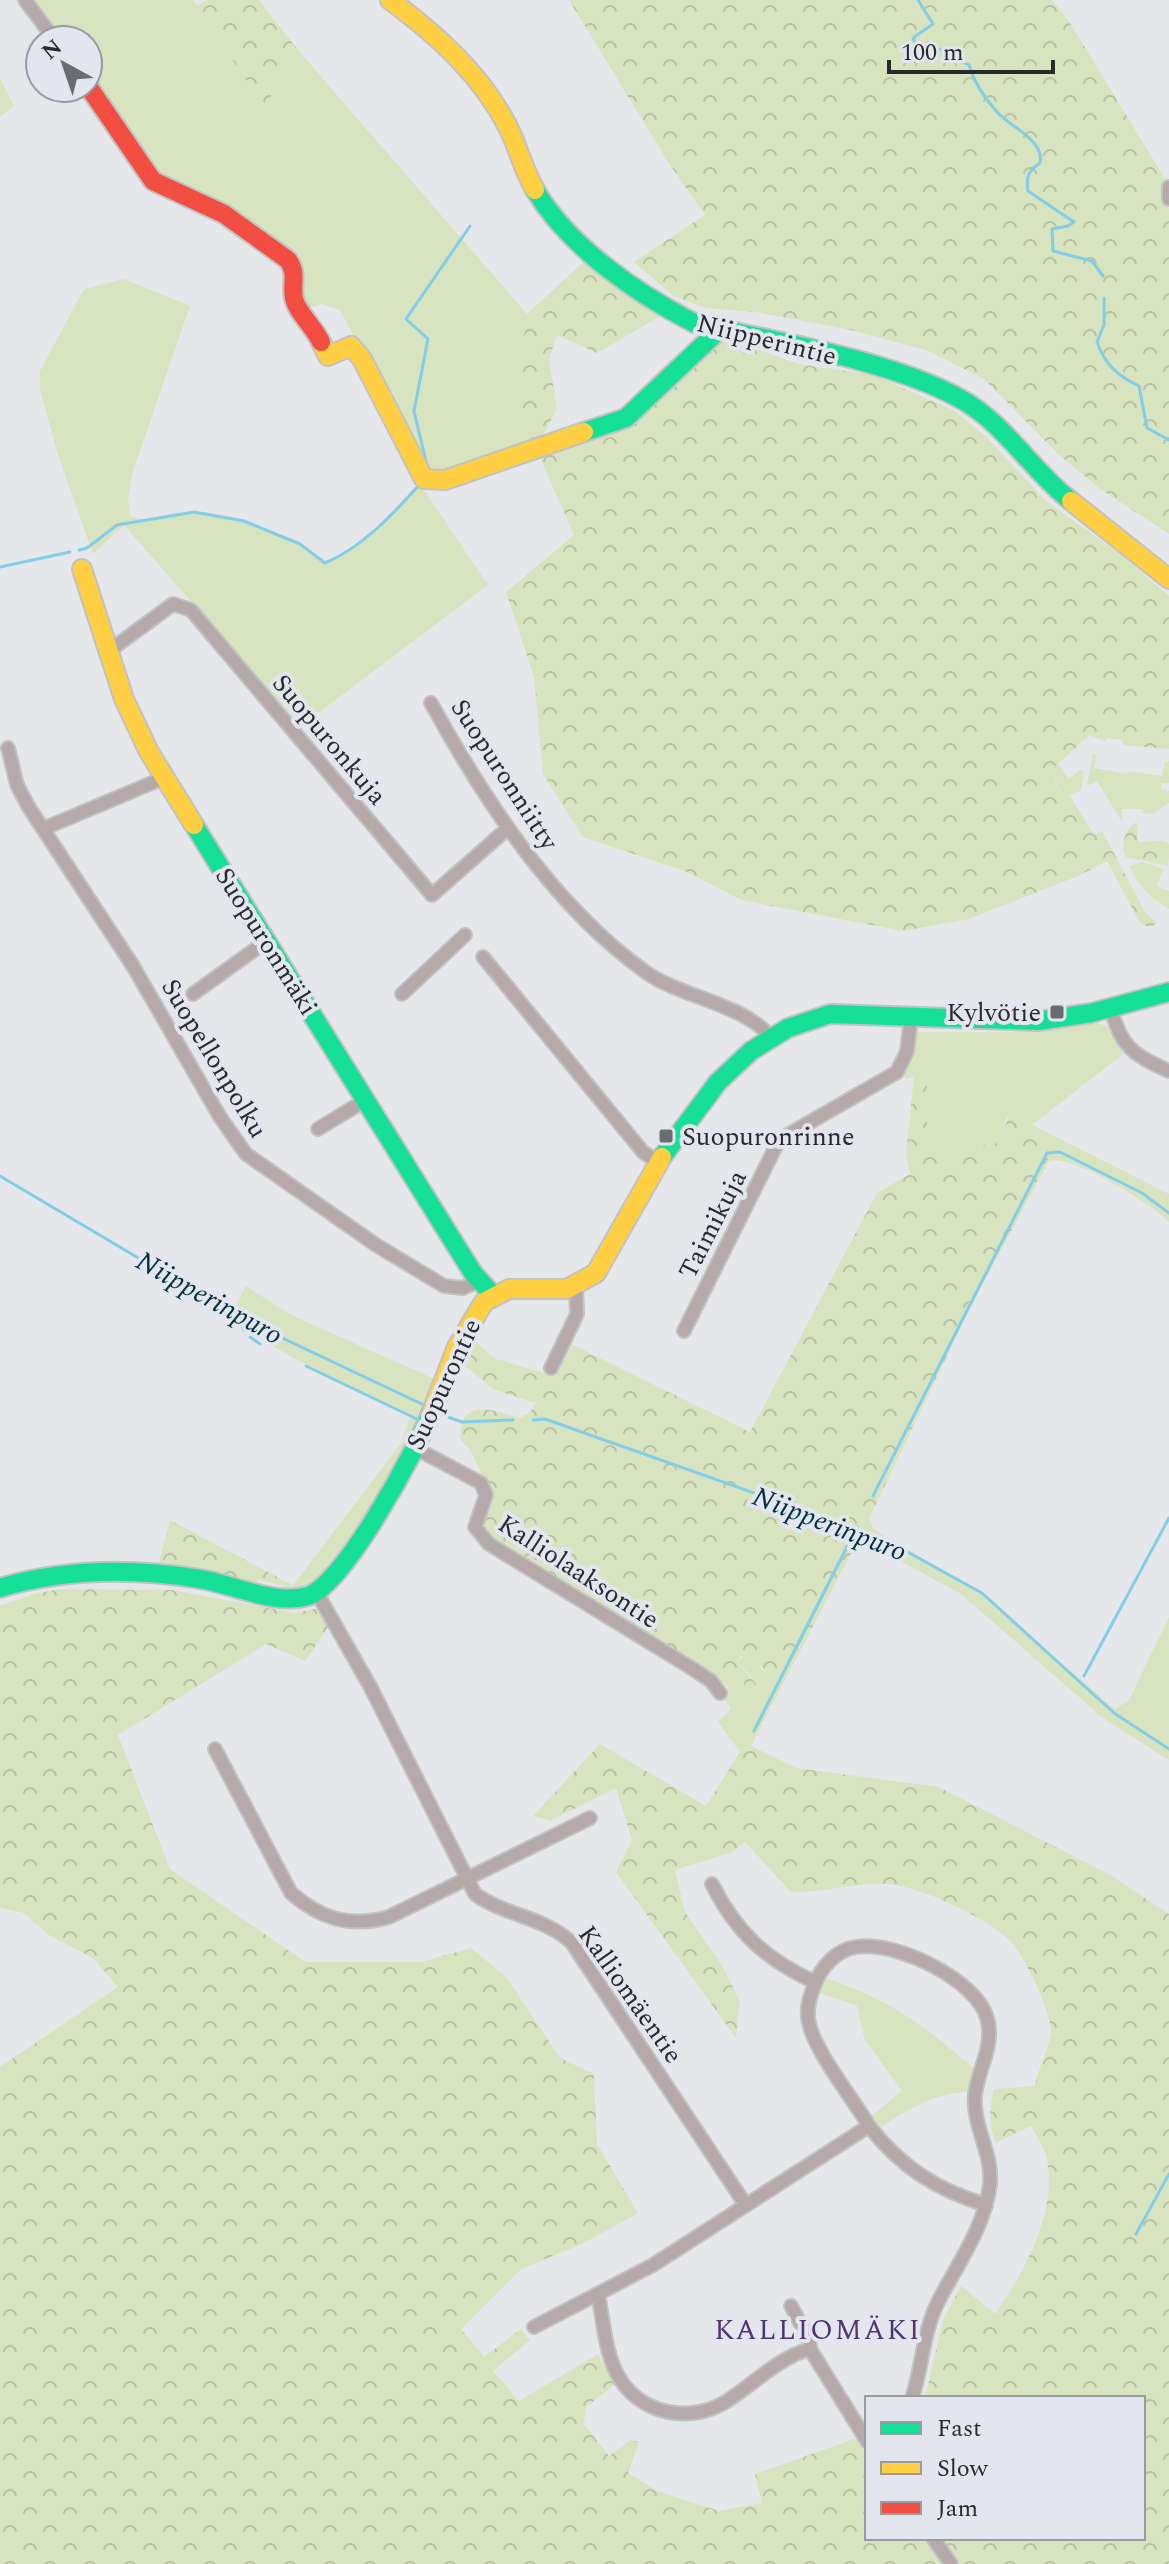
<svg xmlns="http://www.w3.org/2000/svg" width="1169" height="2564" viewBox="0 0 1169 2564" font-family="Spectral,serif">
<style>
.green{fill:#d8e3bf}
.forest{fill:url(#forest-crowns)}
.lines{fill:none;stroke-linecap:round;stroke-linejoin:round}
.stream{stroke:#82cde8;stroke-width:3}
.street-casing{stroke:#c1c2c4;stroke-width:16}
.fast-casing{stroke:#c1c2c4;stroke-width:22}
.slow-casing{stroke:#c1c2c4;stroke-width:22}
.jam-casing{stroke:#c1c2c4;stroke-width:22}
.street{stroke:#b6a9aa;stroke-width:12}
.fast{stroke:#16e098;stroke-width:18}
.slow{stroke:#ffcf43;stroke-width:18}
.jam{stroke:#f24e42;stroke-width:18}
.poi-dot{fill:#6b6c70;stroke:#e3e6ee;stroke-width:3}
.labels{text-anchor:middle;stroke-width:8;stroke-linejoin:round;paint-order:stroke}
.street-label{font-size:26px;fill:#292a2d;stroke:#e3e6ee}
.poi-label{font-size:26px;fill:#292a2d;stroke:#e3e6ee;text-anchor:end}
.water-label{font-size:28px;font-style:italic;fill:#003140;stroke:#e3e6ee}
.neighbourhood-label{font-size:28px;letter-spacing:2px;fill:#51346f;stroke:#e3e6ee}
</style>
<defs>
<pattern id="forest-crowns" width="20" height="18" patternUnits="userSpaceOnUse" patternTransform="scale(2)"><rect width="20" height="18" fill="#d8e3bf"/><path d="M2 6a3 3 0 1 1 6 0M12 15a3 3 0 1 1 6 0" fill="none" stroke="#b9c3a4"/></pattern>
</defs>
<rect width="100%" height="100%" fill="#e6e7eb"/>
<g class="green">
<path d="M32 0H193L264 107 298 50 527 314C524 356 506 403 532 440L436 474 425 472 340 310 322 304 308 308 301 304V280L148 166 88 77V40H61Z"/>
<path d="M124 279 190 306 133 471 128 498 130 516C155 527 172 511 197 512 243 515 288 536 325 562 363 547 393 514 420 484L488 585 301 726 124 525 93 554 58 455 40 390V371L84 289Z"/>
<polygon points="1093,753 1096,754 1094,768 1128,774 1129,771 1162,776 1165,762 1169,761 1169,783 1162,783 1161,789 1169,791 1169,803 1152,814 1143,813 1142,809 1122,809 1122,822 1097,781 1087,786"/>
<polygon points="1057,763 1069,779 1080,770 1084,772 1081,790 1070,796 1061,794 1051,770"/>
<polygon points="1163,841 1169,844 1169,853 1138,850 1137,842"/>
<path d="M1142 862 1164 869 1156 886 1169 891V909C1151 899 1137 885 1130 866Z"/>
<path d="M1098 1023 1110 1028 1123 1054 1032 1125 1169 1194V1222C1153 1204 1070 1153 1049 1161L1031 1125 1007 1117 999 1143 950 1150 928 1138 925 1106 928 1079 914 1076 906 1079 903 1072 913 1032H1039Z"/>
<polygon points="246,1286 291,1315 439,1381 396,1471 320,1583 291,1588 402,1442 410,1414 301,1362 228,1320"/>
<polygon points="869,1519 874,1529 980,1593 1115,1709 1129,1700 1169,1617 1169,1760 1104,1719 961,1594 858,1538"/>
<polygon points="745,1655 753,1657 765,1673 785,1680 751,1746 740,1752 718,1722 731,1709 725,1700 728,1687 717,1678 725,1672 752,1689 752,1677 737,1662"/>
<path d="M822 1977C887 1997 925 2026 975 2070L971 2091C931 2095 914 2106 881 2127L871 2116 902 2091 864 2038 857 2006 818 1992Z"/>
</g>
<g class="forest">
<polygon points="206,0 259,0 298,50 264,108 197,6"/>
<polygon points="569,0 1052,0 1072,26 1167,182 1164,201 1169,209 1169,534 1100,489 1057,453 984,379 929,351 851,330 756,312 705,308 672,295 634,262 705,215 668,162"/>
<polygon points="0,78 14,106 0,117"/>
<polygon points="592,254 664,314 597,353 557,335 549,359 557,409 541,439 532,440 521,424 515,404 527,314"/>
<polygon points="720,336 799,364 873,375 955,411 984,435 1046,501 1120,554 1169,596 1169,749 1123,745 1123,740 1107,738 1106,742 1090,735 1051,770 1058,790 1070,796 1094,835 1102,831 1144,910 1157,924 1149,927 1140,923 1107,861 1078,876 969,919 903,931 741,900 687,872 583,837 543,774 534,677 506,592 574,535 538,453 627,423"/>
<path d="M1137 822 1138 850 1169 853 1168 866 1126 857C1120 846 1125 827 1137 822Z"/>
<path d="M914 1076 928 1079 925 1106 929 1138 950 1150 998 1143 1011 1112 1031 1125 1049 1161 971 1306 869 1519 785 1680 771 1678 753 1657 741 1656 737 1662 756 1684 752 1689 725 1672 717 1678 487 1536 480 1519 488 1484C477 1470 476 1452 461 1441 457 1396 493 1410 520 1418L530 1413 535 1403 493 1389 464 1365 475 1341 496 1359 544 1373 563 1340 750 1432 877 1193 910 1174 906 1153Z"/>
<polygon points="170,1520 292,1585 291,1588 257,1579 256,1582 158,1566"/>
<polygon points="60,1589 172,1590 294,1613 320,1608 329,1623 328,1628 305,1661 266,1644 118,1735 170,1869 305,1962 421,1962 471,1948 507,1978 560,2058 594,2074 597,2144 638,2213 582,2244 521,2269 461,2329 484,2357 521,2329 530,2340 493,2371 519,2401 598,2354 614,2385 586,2407 584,2424 609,2456 631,2440 639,2442 628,2473 657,2491 719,2511 762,2503 755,2474 860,2437 867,2451 867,2538 928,2538 945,2564 0,2564 0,2067 118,1987 93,1958 49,1935 24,1913 0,1908 0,1606 34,1594"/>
<path d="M600 1744 706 1806 740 1752 751 1746 796 1768 939 1787 1112 1876 1169 1914V2564H958L941 2538H1143V2398H925L943 2320 961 2286 995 2314C1025 2271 1057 2214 1047 2159 1045 2148 1036 2136 1031 2126L996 2143C989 2128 989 2105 994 2089L1035 2086C1037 2072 1053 2038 1051 2028 1048 2005 1025 1956 1009 1940 988 1918 919 1886 888 1884 855 1882 824 1893 791 1892L745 1842 732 1852 675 1870 685 1912 723 1967 740 2002 736 2038 616 1872 632 1840 616 1788 550 1821 533 1816Z"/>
</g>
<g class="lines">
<g class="stream">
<path d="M918 0 933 24 913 38 916 45 937 48 969 65C974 82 986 100 998 113 1011 127 1045 141 1040 163 1028 171 1026 177 1028 191L1074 222 1068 226 1052 229 1053 251 1092 261 1103 276"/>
<path d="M1104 298V325L1097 342C1105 365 1118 376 1139 386L1147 428 1169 440"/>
<polyline points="427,466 414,411 428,339 406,319 470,226"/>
<path d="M79 550 87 548 117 525 194 512 244 521 300 544 325 563C363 547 393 514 420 484"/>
<polyline points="0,567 70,552"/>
<polyline points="0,1176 238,1317 426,1406"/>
<polyline points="238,1317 244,1331"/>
<polyline points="250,1337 260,1344"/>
<polyline points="306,1366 421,1421"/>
<polyline points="445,1416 462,1422 513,1420"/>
<polyline points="533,1420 545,1419 884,1539 982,1593 1114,1713 1169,1749"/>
<polyline points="873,1496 1047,1153 1060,1152 1142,1193 1169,1213"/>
<polyline points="1084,1676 1169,1518"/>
<polyline points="754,1731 857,1527"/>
<polyline points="1136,2234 1169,2174"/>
</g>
<defs>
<g id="street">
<polyline points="25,0 55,40"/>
<polyline points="1169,187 1169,199"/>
<polyline points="109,651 173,604 191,610 432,895 508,828"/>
<path d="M431 703C485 801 554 907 647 973 681 997 746 1005 770 1037"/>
<polyline points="8,748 17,785 28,806 133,966 220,1117 246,1154 376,1245 444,1286 463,1288 480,1280"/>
<polyline points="45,828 166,777"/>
<polyline points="483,957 643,1152 658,1162"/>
<polyline points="193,994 268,940"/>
<polyline points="402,994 465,935"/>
<path d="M1111 1008C1120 1046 1134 1056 1169 1071"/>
<polyline points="318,1129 364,1101"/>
<polyline points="684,1331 779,1140 897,1072 907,1051 911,1018"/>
<polyline points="551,1368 577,1314 576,1288"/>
<polyline points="415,1448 481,1483 486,1495 475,1527 489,1544 693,1669 711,1681 720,1693"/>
<path d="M317 1593 371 1688 475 1894C505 1916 543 1916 572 1943L745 2204"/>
<path d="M215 1749 291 1893C321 1919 350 1928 389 1917L590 1818"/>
<path d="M712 1884C736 1932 766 1960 815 1982"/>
<path d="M869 2126C853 2099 818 2055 810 2027 805 2013 809 1999 814 1986 821 1967 836 1950 856 1947 894 1940 976 1979 987 2018 995 2045 978 2069 975 2095 972 2126 993 2153 990 2184 984 2230 957 2264 937 2304 923 2333 922 2368 912 2398"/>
<path d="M598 2294C603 2319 605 2349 616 2372 637 2414 689 2425 727 2401 752 2385 781 2356 810 2349L867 2441"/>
<polyline points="791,2306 810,2341 810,2349"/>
<path d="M534 2327 653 2265 869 2126C901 2167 935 2189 986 2205"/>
<polyline points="933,2538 951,2564"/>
</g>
<g id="fast">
<path d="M535 190C569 247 636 293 694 323 775 342 887 359 959 398 1003 421 1032 471 1071 501"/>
<polyline points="584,432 626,418 719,330"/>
<polyline points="194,825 473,1273 492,1294"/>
<polyline points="662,1157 718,1082 751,1051 788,1028 830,1014 1038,1021 1091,1013 1169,992"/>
<path d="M0 1588C66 1568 132 1568 200 1579 232 1584 275 1606 308 1596 344 1585 417 1449 432 1411"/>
</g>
<g id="slow">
<path d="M390 0C437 35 481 74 508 127 518 147 523 169 535 190"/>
<polyline points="321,342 328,356 351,346 362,359 424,479 445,480 584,432"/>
<polyline points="1071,501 1169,579"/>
<polyline points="82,569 124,699 149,752 194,825"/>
<polyline points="432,1411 457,1347 484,1302 509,1289 567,1289 596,1273 662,1157"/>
</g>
<path id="jam" d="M88 86 153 181 224 214 288 260C298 274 291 283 294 298 296 311 314 327 321 342"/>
</defs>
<use href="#street" class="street-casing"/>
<use href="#fast" class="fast-casing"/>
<use href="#slow" class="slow-casing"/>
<use href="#jam" class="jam-casing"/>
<use href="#street" class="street"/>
<use href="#fast" class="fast"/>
<use href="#slow" class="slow"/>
<use href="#jam" class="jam"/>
</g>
<g class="poi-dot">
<rect x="1049" y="1004" width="16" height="16" rx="4"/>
<rect x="658" y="1128" width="16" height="16" rx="4"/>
</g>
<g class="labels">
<g class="street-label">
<text transform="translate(767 339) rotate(14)" y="9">Niipperintie</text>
<text transform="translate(330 739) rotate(50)" y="9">Suopuronkuja</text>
<text transform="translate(505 774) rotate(57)" y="9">Suopuronniitty</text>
<text transform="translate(267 941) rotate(58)" y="9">Suopuronmäki</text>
<text transform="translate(215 1058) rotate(59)" y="9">Suopellonpolku</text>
<text transform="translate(712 1224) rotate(-63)" y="9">Taimikuja</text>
<text transform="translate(443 1384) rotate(-65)" y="9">Suopurontie</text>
<text transform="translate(579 1571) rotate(33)" y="9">Kalliolaaksontie</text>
<text transform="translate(631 1994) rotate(55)" y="9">Kalliomäentie</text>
</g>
<g class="poi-label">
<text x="1041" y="1021">Kylvötie</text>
<text x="682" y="1145" text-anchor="start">Suopuronrinne</text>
</g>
<g class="water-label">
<text transform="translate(210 1297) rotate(29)" y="10">Niipperinpuro</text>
<text transform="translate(830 1523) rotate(21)" y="10">Niipperinpuro</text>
</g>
<g class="neighbourhood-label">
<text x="818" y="2339">KALLIOMÄKI</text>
</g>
</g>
<rect x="865" y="2396" width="280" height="144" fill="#e3e6ee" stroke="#999ba1" stroke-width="2"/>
<rect x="881" y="2422" width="40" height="12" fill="#16e098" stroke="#999ba1" stroke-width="2"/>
<text x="937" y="2436" font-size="24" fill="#292a2d">Fast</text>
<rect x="881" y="2462" width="40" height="12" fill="#ffcf43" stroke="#999ba1" stroke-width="2"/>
<text x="937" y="2476" font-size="24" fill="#292a2d">Slow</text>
<rect x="881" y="2502" width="40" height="12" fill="#f24e42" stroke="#999ba1" stroke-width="2"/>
<text x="937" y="2516" font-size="24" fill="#292a2d">Jam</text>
<g transform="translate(64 64) rotate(320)"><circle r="38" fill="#e3e6ee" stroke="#999ba1" stroke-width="2"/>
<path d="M0-6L14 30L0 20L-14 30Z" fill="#6b6c70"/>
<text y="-12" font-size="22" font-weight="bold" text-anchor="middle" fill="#292a2d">N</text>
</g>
<path d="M889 60v12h164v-12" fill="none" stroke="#292a2d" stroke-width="4"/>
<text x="901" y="60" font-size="24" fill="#292a2d" stroke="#e3e6ee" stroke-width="6" paint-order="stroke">100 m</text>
</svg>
